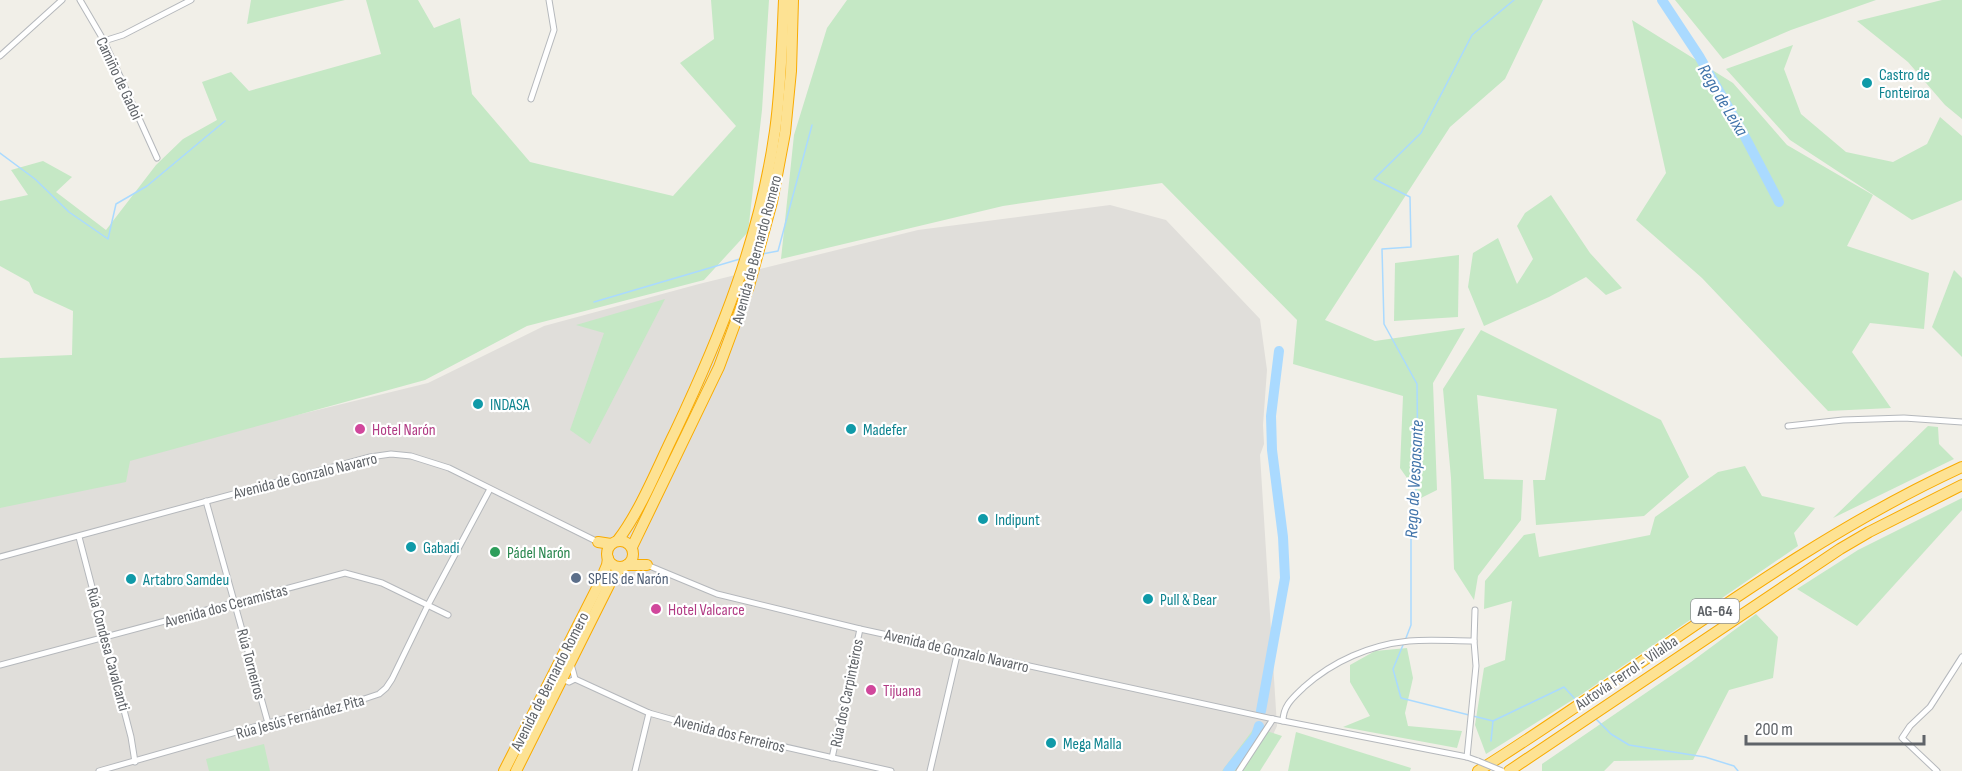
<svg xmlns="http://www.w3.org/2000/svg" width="1962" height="771" viewBox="0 0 1962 771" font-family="'Sofia Sans Condensed',sans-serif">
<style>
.industrial{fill:#e0deda}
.green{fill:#c5e8c5}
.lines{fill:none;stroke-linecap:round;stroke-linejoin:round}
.stream{stroke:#aadaff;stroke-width:1.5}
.river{stroke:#aadaff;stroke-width:10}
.street-casing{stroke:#b5b8bc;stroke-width:7}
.highway-casing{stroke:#f9ab00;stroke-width:12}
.street{stroke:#fff;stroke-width:5}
.highway{stroke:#fde293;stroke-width:10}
.street-bridge-casing{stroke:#b5b8bc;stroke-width:7;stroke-linecap:butt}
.street-bridge{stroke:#fff;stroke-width:5}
.culture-dot{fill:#0f9aa8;stroke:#fff;stroke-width:2}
.hotel-dot{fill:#d1479c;stroke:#fff;stroke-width:2}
.leisure-dot{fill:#2e9e5b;stroke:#fff;stroke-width:2}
.service-dot{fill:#5c6f8a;stroke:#fff;stroke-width:2}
.labels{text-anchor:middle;stroke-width:4.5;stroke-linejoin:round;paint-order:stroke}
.shield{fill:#fff;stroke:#8f9295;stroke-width:1.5}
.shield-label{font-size:15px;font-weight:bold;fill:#5f6368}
.culture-label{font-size:16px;fill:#0d838f;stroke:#fff;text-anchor:start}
.street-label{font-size:16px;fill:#5f6368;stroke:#fff}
.hotel-label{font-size:16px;fill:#b23c85;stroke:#fff;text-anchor:start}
.leisure-label{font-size:16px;fill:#27864d;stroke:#fff;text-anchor:start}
.service-label{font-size:16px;fill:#4e5e75;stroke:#fff;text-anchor:start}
.water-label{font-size:18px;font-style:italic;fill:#4174aa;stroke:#fff}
</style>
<rect width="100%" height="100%" fill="#f1efe8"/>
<polygon class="industrial" points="1110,205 1166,220 1260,319 1267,370 1263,425 1264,444 1260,455 1277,726 1256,771 0,771 0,505 133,455 428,383 544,326 699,284 918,230"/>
<g class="green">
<polygon points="251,0 345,0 247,24"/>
<polygon points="366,0 418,0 434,28 460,18 472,94 530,162 673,196 736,126 680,63 714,39 711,0 769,0 762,110 748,232 704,280 527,326 425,380 130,461 126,482 0,508 0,358 72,355 73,311 34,293 29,282 0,266 0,201 28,195 11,170 43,161 72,177 56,192 106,230 156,165 183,139 217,120 202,82 231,72 249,91 381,54"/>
<polygon points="847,0 1543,0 1505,79 1450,127 1325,320 1375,341 1465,328 1433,383 1437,490 1421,498 1400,468 1403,396 1293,364 1297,320 1162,183 1003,206 781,259 794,135 827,28"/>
<polygon points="1675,0 1876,0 1791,30 1723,59"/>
<polygon points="1942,0 1962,0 1962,119 1945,105 1908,62 1857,21"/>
<polygon points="1632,20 1733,83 1787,145 1873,195 1847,246 1929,273 1924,329 1870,323 1852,352 1891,408 1828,411 1702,278 1636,220 1666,173"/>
<polygon points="1793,45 1784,69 1801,114 1846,152 1893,162 1927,144 1940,117 1962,136 1962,200 1912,220 1790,140 1726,69"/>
<polygon points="1551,195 1590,253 1622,288 1606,295 1586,277 1549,297 1484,326 1468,287 1473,253 1498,238 1517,284 1533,259 1517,226 1525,213"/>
<polygon points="1459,255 1458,317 1394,321 1395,263"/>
<polygon points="1954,270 1962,278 1962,357 1932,327"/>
<polygon points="665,299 590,444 570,430 604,333 576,325"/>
<polygon points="1481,330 1661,420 1689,477 1644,516 1536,525 1533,480 1545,480 1557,409 1477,395 1484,479 1523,480 1521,520 1478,576 1474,600 1454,569 1451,478 1443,389"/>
<polygon points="1928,426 1938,427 1939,444 1954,459 1833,518"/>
<polygon points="1745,466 1762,496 1815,508 1794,533 1798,546 1582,694 1486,754 1475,725 1484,668 1505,660 1512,601 1484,609 1485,581 1524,535 1535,533 1539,557 1650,535 1655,517 1718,472"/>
<polygon points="1962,498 1962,510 1857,626 1797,589 1858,550"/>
<polygon points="1756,614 1778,637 1773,678 1729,690 1693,760 1614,761 1604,771 1542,771 1542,764 1691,662"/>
<polygon points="1407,648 1413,678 1405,713 1408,726 1462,731 1457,748 1343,727 1370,716 1350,682 1350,665 1375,651"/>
<polygon points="1255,727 1282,736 1260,771 1222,771"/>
<polygon points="1296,732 1411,768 1410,771 1288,771"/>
<polygon points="264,744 270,771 209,771 206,759"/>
</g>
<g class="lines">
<g class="stream">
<polyline points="0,153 35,179 69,212 108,239 116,204 147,186 225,121"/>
<polyline points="762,254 778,251 812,125"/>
<polyline points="594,302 740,259"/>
<polyline points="1406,638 1411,625 1411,520 1418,478 1417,384 1384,324 1382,249 1411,247 1410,197 1374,179 1421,133 1472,35 1514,0"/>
<polyline points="1403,645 1393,669 1401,698 1493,721 1491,741"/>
<polyline points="1595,718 1611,734 1629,745 1705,757 1734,766 1738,771"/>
<polyline points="1493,721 1564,687 1576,700"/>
</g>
<g class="river">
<polyline points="1662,0 1699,56 1744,135 1779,202"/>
<polyline points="1261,711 1285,578 1283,537 1272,450 1271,416 1279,351"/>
<polyline points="1228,771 1256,736 1259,726"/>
</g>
<defs>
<g id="street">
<polyline points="80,0 104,41 157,158"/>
<polyline points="104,41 123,35 191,0"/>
<polyline points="0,56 62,0"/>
<polyline points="531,99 554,30 549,0"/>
<polyline points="1788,426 1843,420 1904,418 1962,422"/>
<polyline points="206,501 268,723"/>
<polyline points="79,537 131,737 135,762"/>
<polyline points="0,557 370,457 391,454 411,456 449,468 598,542"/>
<polyline points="647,565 717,594 860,629 1273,719 1467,757 1478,761"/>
<polyline points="0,665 345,573 382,583 448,615"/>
<polyline points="562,679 569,682 575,679 571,664"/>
<polyline points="575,679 649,713 706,729 891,771"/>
<path d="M1283 721C1283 705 1294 697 1304 687 1333 661 1370 645 1409 641 1430 639 1452 641 1474 641"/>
<polyline points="1467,757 1476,666 1474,641 1475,610"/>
<polyline points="832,758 860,629"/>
<polyline points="99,771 268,723 361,700 379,694 386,688 392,679 428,605 490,489"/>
<polyline points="635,771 649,713"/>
<polyline points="930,771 958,651"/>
<polyline points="1239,771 1273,719"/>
<polyline points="1937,771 1902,738 1910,726 1930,707 1962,657"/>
</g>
<g id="highway">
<path d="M618 540C641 510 658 466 675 432 721 335 760 238 775 131 781 88 782 44 784 0"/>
<circle cx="620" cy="554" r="13"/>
<polyline points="598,542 611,544"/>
<polyline points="632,547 719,367 749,286 772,202 785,133 791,71 793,0"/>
<polyline points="627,565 647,565"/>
<polyline points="504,771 599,584 607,565 608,558"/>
<polyline points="516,771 614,575 622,567"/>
<path d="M1478 771C1640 670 1788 547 1962 467"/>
<polyline points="1509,771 1840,549 1869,532 1962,485"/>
</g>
</defs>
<use href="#street" class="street-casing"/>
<use href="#highway" class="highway-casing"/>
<use href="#street" class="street"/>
<use href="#highway" class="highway"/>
<defs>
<polyline id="street-bridge" points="1478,761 1502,771"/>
</defs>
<use href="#street-bridge" class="street-bridge-casing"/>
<use href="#street-bridge" class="street-bridge"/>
</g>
<g class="culture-dot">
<circle cx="1867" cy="83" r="6"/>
<circle cx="478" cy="404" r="6"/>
<circle cx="851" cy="429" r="6"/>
<circle cx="983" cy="519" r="6"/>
<circle cx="411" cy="547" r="6"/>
<circle cx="131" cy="579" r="6"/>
<circle cx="1148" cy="599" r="6"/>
<circle cx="1051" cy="743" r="6"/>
</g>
<g class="hotel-dot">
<circle cx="360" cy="429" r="6"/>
<circle cx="656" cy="609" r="6"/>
<circle cx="871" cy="690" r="6"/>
</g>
<circle class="leisure-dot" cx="495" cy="552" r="6"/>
<circle class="service-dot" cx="576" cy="578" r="6"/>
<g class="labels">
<rect class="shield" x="1691" y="599" width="48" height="24" rx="4.5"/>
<g class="shield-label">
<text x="1715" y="616">AG-64</text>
</g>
<g class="culture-label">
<text x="1879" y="80">Castro de<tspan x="1879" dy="18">Fonteiroa</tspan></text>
<text x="490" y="410">INDASA</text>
<text x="863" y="435">Madefer</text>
<text x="995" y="525">Indipunt</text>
<text x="423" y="553">Gabadi</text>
<text x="143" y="585">Artabro Samdeu</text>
<text x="1160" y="605">Pull &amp; Bear</text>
<text x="1063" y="749">Mega Malla</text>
</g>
<g class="street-label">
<text transform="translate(120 78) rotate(65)" y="6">Camiño de Gadoi</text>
<text transform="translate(756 249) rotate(-75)" y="6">Avenida de Bernardo Romero</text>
<text transform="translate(305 475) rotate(-14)" y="6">Avenida de Gonzalo Navarro</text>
<text transform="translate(226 605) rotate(-15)" y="6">Avenida dos Ceramistas</text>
<text transform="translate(109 649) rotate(75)" y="6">Rúa Condesa Cavalcanti</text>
<text transform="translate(957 650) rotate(13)" y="6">Avenida de Gonzalo Navarro</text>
<text transform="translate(252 664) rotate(75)" y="6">Rúa Torneiros</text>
<text transform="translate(1626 672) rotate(-34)" y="6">Autovía Ferrol - Vilalba</text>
<text transform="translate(549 681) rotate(-63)" y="6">Avenida de Bernardo Romero</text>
<text transform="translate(846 693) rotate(-78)" y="6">Rúa dos Carpinteiros</text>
<text transform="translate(300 716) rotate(-15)" y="6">Rúa Jesús Fernández Pita</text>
<text transform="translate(730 733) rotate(14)" y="6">Avenida dos Ferreiros</text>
</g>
<g class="hotel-label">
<text x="372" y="435">Hotel Narón</text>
<text x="668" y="615">Hotel Valcarce</text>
<text x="883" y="696">Tijuana</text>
</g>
<g class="leisure-label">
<text x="507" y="558">Pádel Narón</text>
</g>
<g class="service-label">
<text x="588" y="584">SPEIS de Narón</text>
</g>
<g class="water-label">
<text transform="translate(1723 100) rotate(59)" y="6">Rego de Leixa</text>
<text transform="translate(1414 479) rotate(-87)" y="6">Rego de Vespasante</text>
</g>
</g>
<path d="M1746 735v9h178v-9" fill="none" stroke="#5f6368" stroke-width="3"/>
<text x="1755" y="735" font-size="18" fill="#5f6368" stroke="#ffffff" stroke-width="4.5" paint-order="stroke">200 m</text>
</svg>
